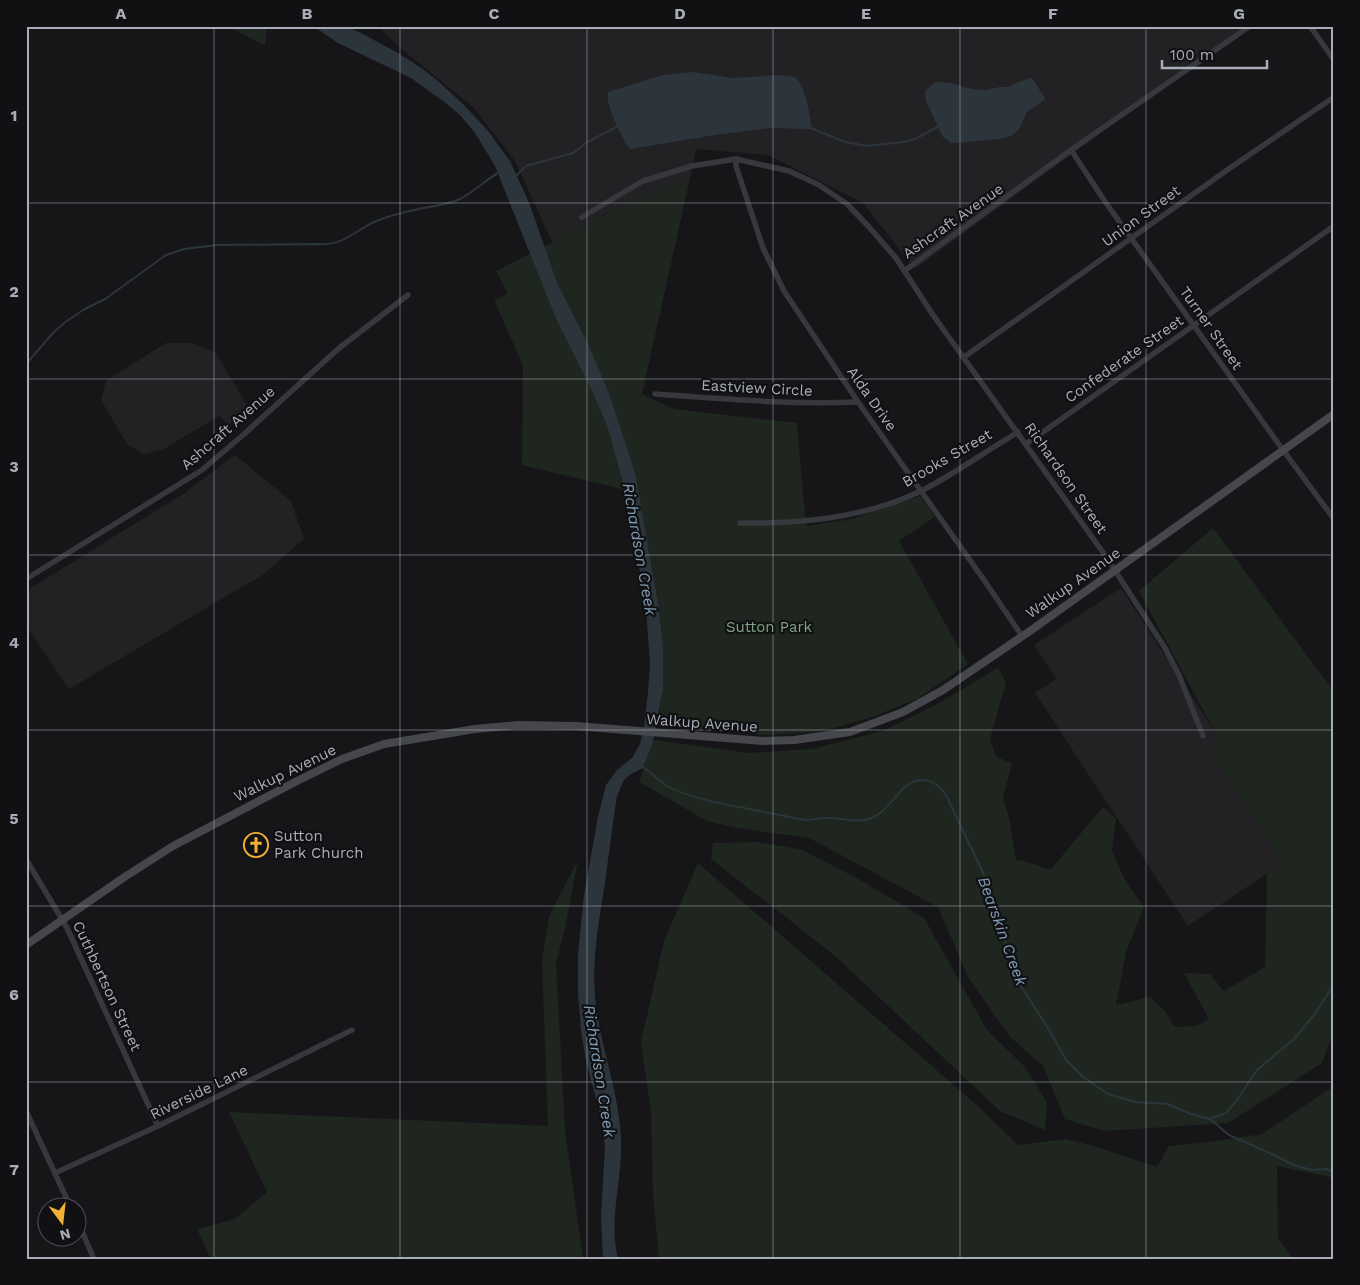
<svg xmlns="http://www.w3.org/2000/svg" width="1360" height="1285" viewBox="0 0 1360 1285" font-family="'Work Sans',sans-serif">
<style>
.built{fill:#222225}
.green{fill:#1e261f}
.water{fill:#2c353c}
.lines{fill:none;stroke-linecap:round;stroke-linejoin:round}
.stream{stroke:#2c353c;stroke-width:2}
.street{stroke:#37383d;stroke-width:5.5}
.secondary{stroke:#45474d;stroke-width:8}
.grid{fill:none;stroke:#a8adb8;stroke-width:1;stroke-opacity:0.55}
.labels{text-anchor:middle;stroke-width:4.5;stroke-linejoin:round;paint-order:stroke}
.street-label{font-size:15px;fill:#a8adb8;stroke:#111113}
.park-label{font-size:15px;fill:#7fa381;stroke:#111113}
.poi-label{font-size:15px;fill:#a8adb8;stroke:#111113;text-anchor:start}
.water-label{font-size:16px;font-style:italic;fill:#7f9bb3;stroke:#111113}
.neatline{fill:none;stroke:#a8adb8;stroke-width:2}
.grid-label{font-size:16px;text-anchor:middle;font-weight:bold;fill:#a8adb8}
</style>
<rect width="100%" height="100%" fill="#161618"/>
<g class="built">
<polygon points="378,26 1247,26 915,269 863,203 768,155 696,149 690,178 632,201 552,242 515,161 474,108 398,46"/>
<polygon points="166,343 193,343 216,353 248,407 229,425 219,416 162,450 143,454 127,444 101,400 106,381"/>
<polygon points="235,455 291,501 304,539 264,574 69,689 26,626 26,591 186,492"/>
<polygon points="1121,588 1221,741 1207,750 1282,864 1188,926 1035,693 1056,679 1034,645"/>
</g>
<g class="green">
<polygon points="228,26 267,26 265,46"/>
<path d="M690 178 642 394 674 409 797 423 806 526 852 519 920 496 935 517 899 541 968 664 917 699 875 716 824 731 768 735 658 725C661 699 664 672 663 645 659 594 647 543 638 493L522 465 523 365 494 300 508 294 496 271 632 201Z"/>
<polygon points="1213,528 1334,692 1334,1031 1322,1063 1228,1123 1104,1131 1065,1119 1043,1066 1010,1037 968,977 938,907 809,838 737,828 707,821 639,782 654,740 750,753 812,749 883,731 935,705 998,668 1006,682 990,739 996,756 1012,764 1003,797 1010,821 1016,860 1028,862 1050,870 1103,807 1116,819 1112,851 1125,880 1144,907 1126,952 1116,1005 1150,997 1165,1011 1174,1027 1197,1026 1209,1019 1184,973 1210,974 1224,991 1265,967 1267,874 1282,864 1207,750 1220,741 1139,591"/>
<polygon points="756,842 800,849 855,877 924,918 987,1030 1025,1067 1047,1102 1045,1130 1000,1111 834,955 711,859 713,843"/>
<polygon points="578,860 565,929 556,962 565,1130 583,1259 211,1259 197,1229 235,1219 267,1192 229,1112 548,1126 542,959 549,916"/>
<polygon points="698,863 979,1107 1018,1145 1066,1139 1094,1146 1157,1167 1169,1146 1209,1142 1262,1134 1334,1086 1334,1178 1277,1166 1278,1238 1293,1259 659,1259 653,1194 651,1112 641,1042 664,941"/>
</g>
<g class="water">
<path d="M313 26H345L361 33 398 53 423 69 439 82 464 105 488 131 510 161 530 205 557 283 589 346 610 396 635 473 658 602 663 645V688L653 743 643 768 631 774 624 780 617 796C612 825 609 854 605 883 599 920 592 957 595 996 599 1044 619 1090 621 1138 623 1177 608 1220 618 1259H603L601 1216 605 1147 601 1117 586 1061 581 1030 578 992V954L584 895 598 817 606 785 617 770 632 758 640 744 644 729 648 692 650 665 646 607 629 504 607 425 594 395 555 316 495 166 475 133 461 116 447 104 411 78 338 43Z"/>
<path d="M693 72 733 78 779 75 795 77C807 90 809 112 812 129L770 128 715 135 630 149C622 138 605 105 608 92L663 75Z"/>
<polygon points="1029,78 1032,78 1045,98 1044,100 1027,112 1019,129 1011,136 998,139 956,143 951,143 943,137 926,101 925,93 927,89 936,82 950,83 972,89 985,90 1000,87 1008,87"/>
</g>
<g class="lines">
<g class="stream">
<polyline points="811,128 845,142 867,146 904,142 915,139 939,126"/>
<polyline points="516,176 526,166 573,153 586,143 618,126"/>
<path d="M26 364 53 333 64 323 83 310 105 299 166 255 184 249 217 245 318 244C341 247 355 231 374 222 388 216 404 212 419 209 433 206 447 205 460 199 474 192 485 180 498 173"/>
<path d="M643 767C651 773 659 780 667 786 691 800 741 807 770 813 782 815 795 819 807 820 813 820 819 818 826 818 839 817 850 822 864 820 882 818 892 799 904 788 920 773 938 781 947 797L985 877 991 894 998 925 1009 950 1019 983 1048 1028 1066 1060 1082 1076 1108 1094 1135 1102 1168 1104 1191 1114 1209 1119 1226 1113 1237 1100 1257 1070 1294 1039 1314 1015 1334 984"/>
<polyline points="1210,1119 1229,1135 1276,1156 1293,1165 1312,1170 1327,1169 1334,1172"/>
</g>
<g class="street">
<polyline points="1310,26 1334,60"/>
<polyline points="1071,150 1106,203 1283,450 1334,519"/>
<polyline points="736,159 736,166 763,248 784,291 858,402 984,580 1022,636"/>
<polyline points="582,217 643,181 692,166 736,159 789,171 819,185 847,204 869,227 896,258 933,315 1107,558 1165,648 1179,675 1203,736"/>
<polyline points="904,271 1071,150 1250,26"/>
<polyline points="964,357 1230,168 1334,97"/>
<path d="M655 394C723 399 790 405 858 402"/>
<polyline points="1026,444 1334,226"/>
<path d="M740 523C800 524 869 517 923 490 956 473 986 451 1018 432"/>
<polyline points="26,579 202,470 243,435 338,349 408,295"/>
<polyline points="26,859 67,928 158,1126"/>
<polyline points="26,1111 71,1208"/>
<polyline points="55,1173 158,1126 352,1030"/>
<polyline points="78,1222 94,1259"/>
</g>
<polyline class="secondary" points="26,945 123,878 173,846 299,780 342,759 384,744 475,729 519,725 576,726 763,741 794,740 850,732 903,712 943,690 1030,631 1334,414"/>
</g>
<path class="grid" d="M214 26V1259M400 26V1259M587 26V1259M773 26V1259M960 26V1259M1146 26V1259M26 203H1334M26 379H1334M26 555H1334M26 730H1334M26 906H1334M26 1082H1334"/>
<defs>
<symbol id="church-ring" viewBox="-11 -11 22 22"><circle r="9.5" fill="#111113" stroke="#f2b134" stroke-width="1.5"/><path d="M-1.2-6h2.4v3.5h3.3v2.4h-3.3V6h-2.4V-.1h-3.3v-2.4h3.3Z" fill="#f2b134"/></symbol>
</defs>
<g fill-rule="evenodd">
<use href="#church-ring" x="242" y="831" width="28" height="28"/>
</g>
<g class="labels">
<g class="street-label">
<text transform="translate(1141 216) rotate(-36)" y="5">Union Street</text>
<text transform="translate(953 221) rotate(-35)" y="5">Ashcraft Avenue</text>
<text transform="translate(1211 328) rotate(55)" y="5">Turner Street</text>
<text transform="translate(1124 359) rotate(-35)" y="5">Confederate Street</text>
<text transform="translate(757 388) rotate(3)" y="5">Eastview Circle</text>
<text transform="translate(872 399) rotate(55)" y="5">Alda Drive</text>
<text transform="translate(228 428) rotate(-41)" y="5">Ashcraft Avenue</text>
<text transform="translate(947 458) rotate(-30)" y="5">Brooks Street</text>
<text transform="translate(1066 478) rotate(55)" y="5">Richardson Street</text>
<text transform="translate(1073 583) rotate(-35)" y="5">Walkup Avenue</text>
<text transform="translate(702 723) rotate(4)" y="5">Walkup Avenue</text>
<text transform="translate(285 773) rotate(-26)" y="5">Walkup Avenue</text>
<text transform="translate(107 986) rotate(65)" y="5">Cuthbertson Street</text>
<text transform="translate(199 1092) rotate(-26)" y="5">Riverside Lane</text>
</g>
<g class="park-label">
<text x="769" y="632">Sutton Park</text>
</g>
<g class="poi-label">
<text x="274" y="841">Sutton<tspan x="274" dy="17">Park Church</tspan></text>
</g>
<g class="water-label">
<text transform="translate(640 549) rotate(80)" y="6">Richardson Creek</text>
<text transform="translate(1003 931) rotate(70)" y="6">Bearskin Creek</text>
<text transform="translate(600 1071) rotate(81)" y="6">Richardson Creek</text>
</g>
</g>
<rect width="1360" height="1285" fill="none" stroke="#111113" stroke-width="55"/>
<g transform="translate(62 1222) rotate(165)"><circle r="24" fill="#111113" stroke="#4d4f55"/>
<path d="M0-4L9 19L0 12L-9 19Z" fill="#f2b134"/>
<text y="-8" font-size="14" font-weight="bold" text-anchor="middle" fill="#a8adb8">N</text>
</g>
<path d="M1162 60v8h105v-8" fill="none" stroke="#a8adb8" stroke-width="2.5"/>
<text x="1170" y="60" font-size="15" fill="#a8adb8" stroke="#111113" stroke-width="4" paint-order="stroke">100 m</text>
<rect x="28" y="28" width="1304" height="1230" class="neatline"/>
<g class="grid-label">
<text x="121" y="19">A</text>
<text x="307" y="19">B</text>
<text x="494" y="19">C</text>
<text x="680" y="19">D</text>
<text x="866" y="19">E</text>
<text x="1053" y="19">F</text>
<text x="1239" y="19">G</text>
<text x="14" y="121">1</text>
<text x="14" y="297">2</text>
<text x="14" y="472">3</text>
<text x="14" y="648">4</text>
<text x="14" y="824">5</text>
<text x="14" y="1000">6</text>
<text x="14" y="1175">7</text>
</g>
</svg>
